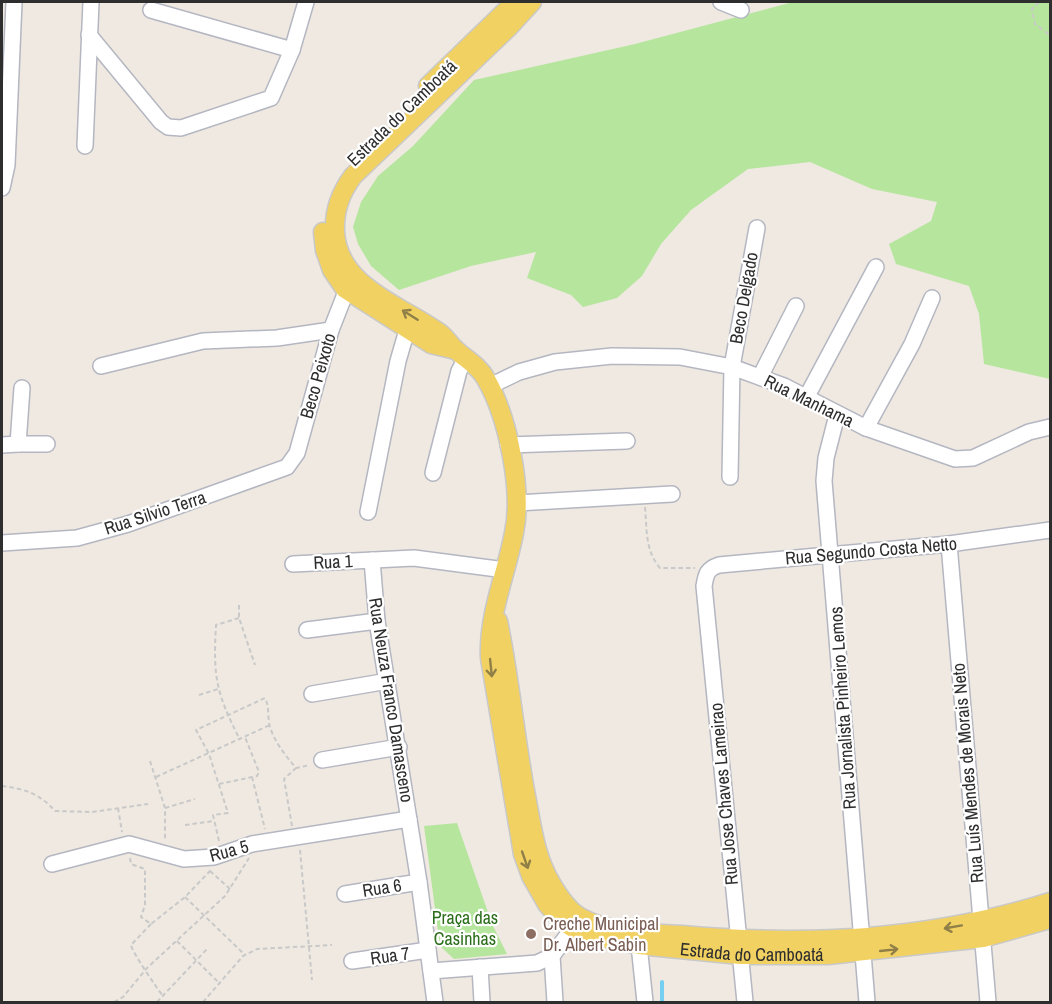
<svg xmlns="http://www.w3.org/2000/svg" width="1052" height="1004" viewBox="0 0 1052 1004" font-family="'Archivo Narrow',sans-serif">
<style>
.green{fill:#b6e59e}
.lines{fill:none;stroke-linecap:round;stroke-linejoin:round}
.stream{stroke:#75cff0;stroke-width:4}
.minor-casing{stroke:#b4b7c1;stroke-width:18}
.major-casing{stroke:#c9c9c9;stroke-width:21}
.path{stroke:#c9c9c9;stroke-width:2;stroke-dasharray:4.5 3;stroke-linecap:butt}
.minor{stroke:#fff;stroke-width:15}
.major{stroke:#f2d163;stroke-width:18}
.oneway{stroke:#908048}
.education-dot{fill:#8d6e63;stroke:#fff;stroke-width:2}
.labels{text-anchor:middle;stroke-width:4.5;stroke-linejoin:round;paint-order:stroke}
.street-label{font-size:18px;fill:#2e2e2e;stroke:#fff}
.park-label{font-size:18px;fill:#2c6e1b;stroke:#fff}
.education-label{font-size:18px;fill:#785e54;stroke:#fff;text-anchor:start}
</style>
<rect width="100%" height="100%" fill="#efe9e1"/>
<g class="green">
<polygon points="793,2 1050,2 1050,379 984,364 979,314 969,286 896,264 889,244 931,221 937,202 872,189 810,162 748,169 691,210 661,244 642,276 617,298 583,307 571,295 527,278 536,252 471,266 399,290 371,266 358,244 353,227 361,202 378,176 413,146 474,80 635,44"/>
<polygon points="457,823 492,924 507,954 454,959 440,946 424,826"/>
</g>
<g class="lines">
<polyline class="stream" points="662,982 662,1002"/>
<defs>
<g id="minor">
<polyline points="721,2 741,10"/>
<polyline points="151,10 292,50"/>
<polyline points="89,35 161,122 168,127 181,128 271,98 292,50 306,2"/>
<polyline points="85,146 91,2"/>
<polyline points="2,188 7,165 14,2"/>
<polyline points="101,366 203,341 277,338 331,330"/>
<polyline points="760,377 796,306"/>
<polyline points="490,386 519,372 555,362 612,356 680,357 732,367 784,386 866,428 955,459 973,458 1029,432 1050,427"/>
<polyline points="806,398 876,267"/>
<polyline points="837,415 826,458 824,481 867,1002"/>
<polyline points="866,428 912,344 932,298"/>
<polyline points="18,444 47,444"/>
<polyline points="2,445 18,444 22,388"/>
<polyline points="508,445 627,441"/>
<polyline points="433,473 459,371 466,358"/>
<polyline points="730,477 732,367 757,228"/>
<polyline points="517,503 672,494"/>
<polyline points="368,512 398,361 407,330"/>
<polyline points="2,543 77,538 128,524 287,467 297,453 331,330 351,279"/>
<polyline points="949,544 988,1002"/>
<polyline points="372,560 377,621 419,882 435,1002"/>
<polyline points="293,564 414,558 505,570"/>
<polyline points="307,630 377,621"/>
<polyline points="312,694 388,681"/>
<polyline points="322,760 399,747"/>
<polyline points="52,864 129,844 184,859 214,857 252,844 409,819"/>
<polyline points="345,894 419,882"/>
<polyline points="639,945 645,1002"/>
<polyline points="552,956 555,1002"/>
<polyline points="352,961 428,950"/>
<polyline points="480,967 482,1002"/>
<polyline points="431,971 537,963 552,956 572,929"/>
<path d="M745 1002 704 586C706 574 707 569 719 565L949 544 1050 530"/>
</g>
<g id="major">
<path id="s1" d="M532 2 509 27 353 176C341 192 334 211 335 231 337 287 403 306 441 334 447 339 451 346 457 351 467 360 479 366 486 379 508 417 523 490 514 533 506 575 488 615 490 658L523 854 531 876 547 904 562 921 582 934 639 945 740 955H828L983 938 1050 919"/>
<polyline points="428,86 515,2"/>
<polyline points="323,232 325,250 332,270 345,289 431,344 456,350"/>
<path d="M498 621C510 679 515 738 526 796 532 826 535 856 551 883 558 895 568 910 580 917 610 934 649 933 682 935 807 946 930 940 1050 902"/>
</g>
</defs>
<use href="#minor" class="minor-casing"/>
<use href="#major" class="major-casing"/>
<g class="path">
<polyline points="1039,2 1032,9 1035,24 1050,35"/>
<path d="M645 507C647 529 645 551 660 568H695"/>
<polyline points="239,605 239,618 255,665"/>
<path d="M239 618 216 625C213 678 216 692 240 740"/>
<polyline points="199,695 218,689"/>
<polyline points="150,761 165,808 165,841"/>
<polyline points="156,777 270,725"/>
<polyline points="252,777 265,829"/>
<polyline points="219,784 257,776 259,772 245,737"/>
<path d="M2 786C25 789 39 793 55 811L92 812 148 804"/>
<polyline points="118,808 122,832"/>
<polyline points="165,808 195,799"/>
<polyline points="185,825 214,821"/>
<polyline points="292,826 284,779 296,768"/>
<path d="M219 841 213 815 228 813 209 754 196 730 265 698C270 708 267 717 270 727 275 743 286 756 296 768L310 765"/>
<polyline points="300,850 312,980"/>
<polyline points="130,858 131,864 145,869 145,905 141,917 151,924 185,897 211,870"/>
<polyline points="210,871 230,889"/>
<polyline points="185,897 245,955"/>
<path d="M151 924 131 945C132 952 156 987 163 996"/>
<polyline points="177,941 220,984"/>
<polyline points="114,1002 123,997 147,968 225,896 249,858"/>
<polyline points="157,1002 207,949"/>
<polyline points="203,1002 243,956 257,949 332,945"/>
</g>
<use href="#minor" class="minor"/>
<use href="#major" class="major"/>
</g>
<defs><path id="oneway-shaft" d="M-6 0H5M1.5-3L5.5 0L1.5 3" fill="none" stroke-width="1.6" stroke-linecap="round" stroke-linejoin="round" transform="scale(1.5)"/></defs>
<g class="oneway">
<use href="#oneway-shaft" transform="translate(410 315) rotate(-148)"/>
<use href="#oneway-shaft" transform="translate(491 668) rotate(84)"/>
<use href="#oneway-shaft" transform="translate(525 860) rotate(71)"/>
<use href="#oneway-shaft" transform="translate(953 927) rotate(170)"/>
<use href="#oneway-shaft" transform="translate(889 950) rotate(-6)"/>
</g>
<circle class="education-dot" cx="531" cy="934" r="6"/>
<g class="labels">
<g class="street-label">
<text transform="translate(402 113) rotate(-44)" y="6">Estrada do Camboatá</text>
<text transform="translate(744 298) rotate(-80)" y="6">Beco Delgado</text>
<text transform="translate(318 376) rotate(-74)" y="6">Beco Peixoto</text>
<text transform="translate(809 401) rotate(26)" y="6">Rua Manhama</text>
<text transform="translate(155 513) rotate(-18)" y="6">Rua Silvio Terra</text>
<text transform="translate(871 551) rotate(-5)" y="6">Rua Segundo Costa Netto</text>
<text transform="translate(333 562) rotate(-3)" y="6">Rua 1</text>
<text transform="translate(391 700) rotate(81)" y="6">Rua Neuza Franco Damasceno</text>
<text transform="translate(843 708) rotate(-94)" y="6">Rua Jornalista Pinheiro Lemos</text>
<text transform="translate(968 773) rotate(-95)" y="6">Rua Luís Mendes de Morais Neto</text>
<text transform="translate(724 794) rotate(-95)" y="6">Rua Jose Chaves Lameirao</text>
<text transform="translate(229 851) rotate(-15)" y="6">Rua 5</text>
<text transform="translate(382 888) rotate(-9)" y="6">Rua 6</text>
<text dy="6" stroke="none"><textPath href="#s1" startOffset="1286">Estrada do Camboatá</textPath></text>
<text transform="translate(390 956) rotate(-8)" y="6">Rua 7</text>
</g>
<g class="park-label">
<text x="465" y="924">Praça das<tspan x="465" dy="21">Casinhas</tspan></text>
</g>
<g class="education-label">
<text x="543" y="930">Creche Municipal<tspan x="543" dy="21">Dr. Albert Sabin</tspan></text>
</g>
</g>
<rect width="1052" height="1004" fill="none" stroke="#2e2e2e" stroke-width="6"/>
</svg>
